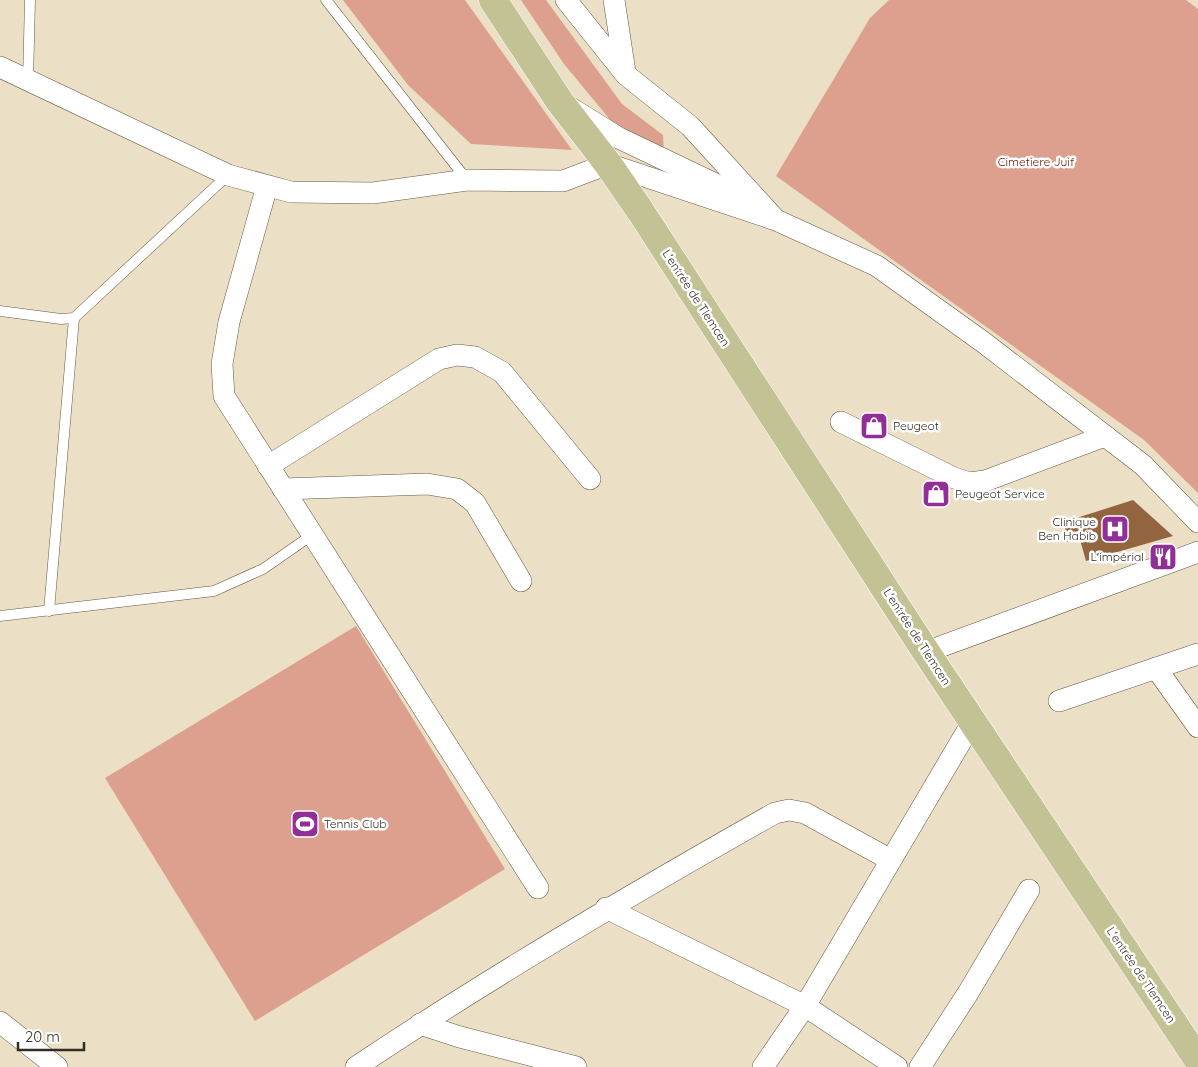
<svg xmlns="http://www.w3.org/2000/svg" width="1198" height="1067" viewBox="0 0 1198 1067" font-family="Quicksand,sans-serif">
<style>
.green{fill:#dda08e}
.building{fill:#92653e}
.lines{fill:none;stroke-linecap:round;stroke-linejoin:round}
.lane-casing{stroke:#645943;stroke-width:11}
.street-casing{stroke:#645943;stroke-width:22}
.primary-casing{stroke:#fff;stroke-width:29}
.lane{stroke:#fff;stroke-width:10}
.street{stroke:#fff;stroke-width:21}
.primary{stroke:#c2c294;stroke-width:28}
.labels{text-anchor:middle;stroke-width:5;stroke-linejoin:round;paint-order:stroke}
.park-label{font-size:12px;fill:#6a220a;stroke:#fff}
.street-label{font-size:12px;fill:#322d23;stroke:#fff}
.poi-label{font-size:12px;fill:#322d23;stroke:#fff;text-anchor:start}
</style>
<rect width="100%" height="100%" fill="#ebdfc6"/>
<g class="green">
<polygon points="343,0 465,0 572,150 471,144 408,85"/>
<polygon points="521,0 546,0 622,104 663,135 664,153 612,122 564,64"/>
<polygon points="889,0 1186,0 1198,9 1198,493 1144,440 776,176 870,18"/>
<polygon points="356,626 505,869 255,1021 105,778"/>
</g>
<polygon class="building" points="1133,500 1173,536 1086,561 1079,536 1067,542 1064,522"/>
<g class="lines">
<defs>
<g id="lane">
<polyline points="326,0 467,180"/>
<polyline points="28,81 30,0"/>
<polyline points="0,311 61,319 74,318 228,175"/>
<polyline points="49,611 74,318"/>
<polyline points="0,616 214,591 263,569 312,535"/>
</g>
<g id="street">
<polyline points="566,0 626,75 690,126 774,218"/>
<polyline points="614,0 625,72"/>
<polyline points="0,67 228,175 291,192 373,193 467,180 563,181 608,164 776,220 877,266 983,342 1143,465 1198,522"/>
<polyline points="566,105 619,138 736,194"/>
<polyline points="267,186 229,322 222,364 224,396 538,888"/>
<polyline points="841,422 952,477 969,483 985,481 1105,436"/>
<polyline points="268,466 439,359 457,355 475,357 502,372 590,479"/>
<polyline points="283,489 427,484 457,489 475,503 521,581"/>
<polyline points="926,652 1198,552"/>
<polyline points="1156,668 1198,727"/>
<polyline points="1059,701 1198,654"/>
<polyline points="606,908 805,1006 897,1067"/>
<polyline points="0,1022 57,1067"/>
<polyline points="420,1024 460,1037 576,1067"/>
<path d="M356 1067C492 976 633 893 775 813L789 810 805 813 889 859"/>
<polyline points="763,1067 805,1006 973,721"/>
<polyline points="920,1067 968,993 1029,890"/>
</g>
<polyline id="primary" points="493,0 560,102 608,164 641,212 926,652 1198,1060"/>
</defs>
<use href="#lane" class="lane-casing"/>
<use href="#street" class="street-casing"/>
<use href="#primary" class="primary-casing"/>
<use href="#lane" class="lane"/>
<use href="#street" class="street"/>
<use href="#primary" class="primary"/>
</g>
<defs>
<symbol id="shop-square" viewBox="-11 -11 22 22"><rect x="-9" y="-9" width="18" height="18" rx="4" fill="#912f97" stroke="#fff"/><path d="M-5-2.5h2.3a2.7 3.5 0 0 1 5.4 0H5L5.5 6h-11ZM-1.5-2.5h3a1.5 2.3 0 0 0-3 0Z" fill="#fff"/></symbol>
<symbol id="hospital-square" viewBox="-11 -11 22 22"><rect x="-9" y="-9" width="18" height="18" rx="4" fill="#912f97" stroke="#fff"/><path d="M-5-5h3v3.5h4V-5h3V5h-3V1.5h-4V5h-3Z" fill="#fff"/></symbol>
<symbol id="restaurant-square" viewBox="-11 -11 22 22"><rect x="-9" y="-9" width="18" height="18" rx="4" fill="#912f97" stroke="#fff"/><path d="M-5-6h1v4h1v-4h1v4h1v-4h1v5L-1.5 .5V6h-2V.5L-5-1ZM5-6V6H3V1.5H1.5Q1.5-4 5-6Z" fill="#fff"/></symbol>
<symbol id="stadium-square" viewBox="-11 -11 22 22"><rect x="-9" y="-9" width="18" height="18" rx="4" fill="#912f97" stroke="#fff"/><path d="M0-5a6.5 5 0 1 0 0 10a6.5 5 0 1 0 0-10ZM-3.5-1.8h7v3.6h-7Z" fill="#fff"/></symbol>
</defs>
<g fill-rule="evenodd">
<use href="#shop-square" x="858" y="410" width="32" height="32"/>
<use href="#shop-square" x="920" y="478" width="32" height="32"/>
<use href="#hospital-square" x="1099" y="513" width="32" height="32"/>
<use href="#restaurant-square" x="1147" y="541" width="32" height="32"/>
<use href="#stadium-square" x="289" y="808" width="32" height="32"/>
</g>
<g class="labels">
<g class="park-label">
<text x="1036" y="166">Cimetiere Juif</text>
</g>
<g class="street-label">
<text transform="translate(696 298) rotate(57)" y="4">L'entrée de Tlemcen</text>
<text transform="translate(917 637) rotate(57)" y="4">L'entrée de Tlemcen</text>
<text transform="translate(1141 975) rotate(56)" y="4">L'entrée de Tlemcen</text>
</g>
<g class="poi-label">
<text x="893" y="430">Peugeot</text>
<text x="955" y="498">Peugeot Service</text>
<text x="1096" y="526" text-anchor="end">Clinique<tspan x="1096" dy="14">Ben Habib</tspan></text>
<text x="1144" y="561" text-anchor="end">L'impérial</text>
<text x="324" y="828">Tennis Club</text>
</g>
</g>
<path d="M18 1042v8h66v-8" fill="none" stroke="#322d23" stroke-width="2.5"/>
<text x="25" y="1042" font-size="15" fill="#322d23" stroke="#ffffff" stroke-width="4" paint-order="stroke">20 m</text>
</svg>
